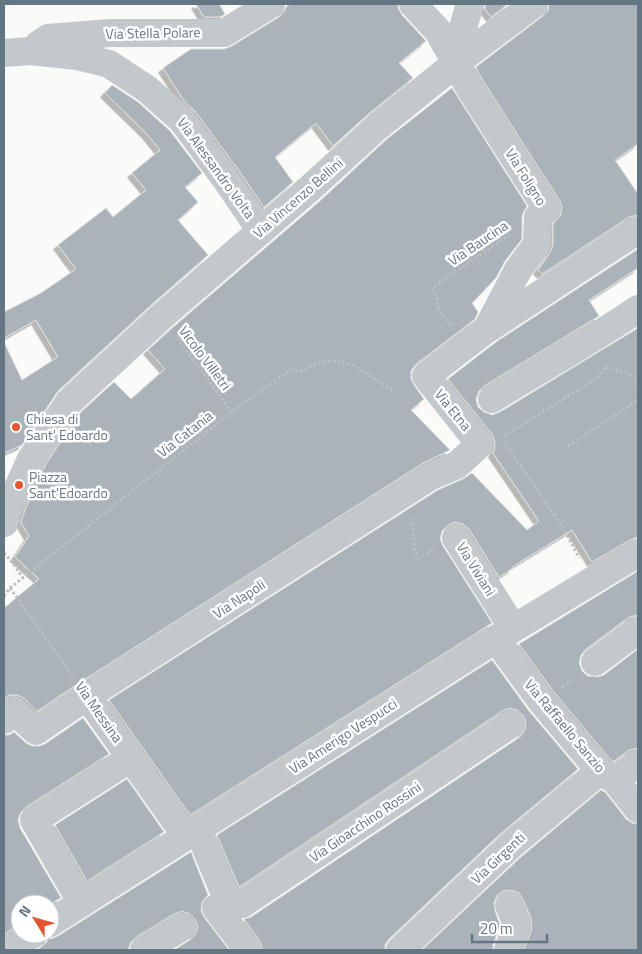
<svg xmlns="http://www.w3.org/2000/svg" width="642" height="954" viewBox="0 0 642 954" font-family="'Titillium Web',sans-serif">
<style>
.building{fill:#aab3b9;stroke:#dcdcda;filter:url(#shadow)}
.lines{fill:none;stroke-linecap:round;stroke-linejoin:round}
.path{stroke:#bbbfc2;stroke-width:3;stroke-dasharray:2.5 2.5;stroke-linecap:butt}
.minor{stroke:#c3c8cc;stroke-width:28}
.poi-dot{fill:#e4572e;stroke:#fff;stroke-width:2}
.labels{text-anchor:middle;stroke-width:5;stroke-linejoin:round;paint-order:stroke}
.street-label{font-size:14px;fill:#657683;stroke:#fff}
.poi-label{font-size:14px;fill:#657683;stroke:#fff;text-anchor:start}
</style>
<defs>
<filter id="shadow"><feDropShadow dx="-4.5" dy="4.5" stdDeviation="0" flood-color="#0004"/></filter>
</defs>
<rect width="100%" height="100%" fill="#fafaf8"/>
<g class="building">
<polygon points="196,4 219,4 225,14 220,17 204,17"/>
<polygon points="290,4 398,4 398,8 402,15 426,41 399,63 413,78 367,115 333,146 316,123 275,157 293,182 264,207 240,172 195,111 185,102 163,68 191,49 224,49 232,46 279,17 284,12 286,7"/>
<polygon points="485,4 508,4 491,17 485,9"/>
<polygon points="549,4 638,4 638,144 615,160 638,194 638,215 629,217 542,274 538,270 550,253 553,245 553,224 561,215 562,207 560,201 482,79 476,67 543,16 548,11"/>
<polygon points="112,85 138,102 170,131 202,173 185,187 198,202 178,220 208,255 151,305 58,391 22,445 4,453 4,342 22,380 58,357 36,320 4,338 4,312 41,293 76,269 58,245 106,208 113,217 146,190 132,173 160,150 146,133 105,93"/>
<polygon points="452,88 527,206 524,211 522,216 522,239 505,261 496,278 472,303 478,312 475,319 416,364 411,371 411,379 414,385 424,399 411,410 450,450 423,463 79,683 37,711 24,698 17,695 9,695 4,698 4,608 39,579 15,557 29,536 21,522 26,508 46,464 81,412 114,382 131,399 165,369 148,350 171,329 320,201 387,139"/>
<polygon points="638,249 638,268 589,300 599,316 484,386 479,391 476,399 478,407 484,412 492,415 500,412 638,328 638,537 630,540 592,562 572,530 512,567 513,568 499,577 469,529 463,524 455,522 448,525 442,531 440,539 443,546 492,623 190,815 109,700 438,490 463,479 472,473 527,530 539,521 493,453 495,449 495,442 492,434 448,379 496,342"/>
<polygon points="638,571 638,615 629,617 586,649 581,655 579,663 582,671 588,676 597,677 604,675 638,649 638,748 629,750 614,761 610,759 554,692 519,644"/>
<polygon points="492,660 529,711 578,769 500,834 389,939 385,945 385,950 263,950 260,941 244,919 251,917 520,737 525,730 526,722 524,716 517,710 509,708 502,711 239,887 217,835"/>
<polygon points="83,718 109,754 26,807 21,812 18,820 20,828 61,898 50,904 20,904 20,924 4,934 4,735 9,735 14,732 26,743 32,746 39,746 45,744"/>
<polygon points="127,779 164,832 87,881 55,825"/>
<polygon points="601,790 605,792 626,819 632,823 638,824 638,950 524,950 532,929 531,918 523,899 518,892 510,890 503,891 497,895 494,903 495,911 500,925 493,945 493,950 422,950 521,857"/>
<polygon points="191,852 208,895 202,902 201,911 204,917 229,950 174,950 190,940 195,935 198,927 195,919 190,914 182,911 174,914 136,937 131,942 128,950 37,950 47,942 48,938 51,939 58,936"/>
</g>
<g class="lines">
<g class="path">
<polyline points="451,325 439,311 436,296 432,288 510,235"/>
<polyline points="177,338 232,412"/>
<polyline points="606,367 630,374 638,382"/>
<polyline points="504,436 597,378 606,367"/>
<polyline points="506,444 565,531 579,558"/>
<polyline points="568,446 638,400"/>
<polyline points="413,518 414,547 418,558 434,549"/>
<polyline points="4,553 12,562 23,578"/>
<polyline points="10,588 72,675"/>
<polyline points="4,596 10,588 232,412 290,370 301,371 318,363 338,360 357,367 392,390"/>
<polyline points="562,687 575,678"/>
</g>
<g class="minor">
<polyline points="38,45 48,38 110,33 224,33 271,4"/>
<polyline points="4,53 30,51 77,56 109,64 147,89 182,120 227,181 261,231"/>
<polyline points="466,55 463,28 470,4"/>
<polyline points="489,328 638,230"/>
<path d="M492 399C540 369 591 341 638 309"/>
<polyline points="4,523 7,512 31,459 69,402 161,317 309,189 377,127 466,55 534,4"/>
<polyline points="456,538 513,628"/>
<polyline points="496,639 542,702 600,771 615,780 638,809"/>
<polyline points="595,662 638,630"/>
<polyline points="87,696 186,836"/>
<polyline points="4,720 13,710 36,731 87,696 431,476 457,465 480,444 426,376 487,329 518,270 537,244 538,217 547,209 469,87 456,63 438,31 413,4"/>
<polyline points="615,780 638,763"/>
<polyline points="198,829 225,894 229,906"/>
<polyline points="82,903 34,820 131,758"/>
<polyline points="50,923 496,639 638,553"/>
<polyline points="8,950 33,934"/>
<polyline points="144,950 182,927"/>
<polyline points="248,950 216,908 242,904 511,724"/>
<polyline points="400,950 511,845 600,771"/>
<polyline points="508,950 517,924 509,905"/>
</g>
</g>
<g class="poi-dot">
<circle cx="16" cy="427" r="5"/>
<circle cx="19" cy="485" r="5"/>
</g>
<g class="labels">
<g class="street-label">
<text transform="translate(153 33) rotate(-1)" y="5">Via Stella Polare</text>
<text transform="translate(216 168) rotate(54)" y="5">Via Alessandro Volta</text>
<text transform="translate(526 177) rotate(58)" y="5">Via Foligno</text>
<text transform="translate(298 198) rotate(-41)" y="5">Via Vincenzo Bellini</text>
<text transform="translate(478 243) rotate(-34)" y="5">Via Baucina</text>
<text transform="translate(205 358) rotate(53)" y="5">Vicolo Villetri</text>
<text transform="translate(453 410) rotate(51)" y="5">Via Etna</text>
<text transform="translate(185 434) rotate(-38)" y="5">Via Catania</text>
<text transform="translate(476 569) rotate(58)" y="5">Via Viviani</text>
<text transform="translate(239 599) rotate(-33)" y="5">Via Napoli</text>
<text transform="translate(99 712) rotate(55)" y="5">Via Messina</text>
<text transform="translate(565 726) rotate(50)" y="5">Via Raffaello Sanzio</text>
<text transform="translate(343 736) rotate(-33)" y="5">Via Amerigo Vespucci</text>
<text transform="translate(365 822) rotate(-34)" y="5">Via Gioacchino Rossini</text>
<text transform="translate(498 858) rotate(-43)" y="5">Via Girgenti</text>
</g>
<g class="poi-label">
<text x="26" y="424">Chiesa di<tspan x="26" dy="16">Sant' Edoardo</tspan></text>
<text x="29" y="482">Piazza<tspan x="29" dy="16">Sant'Edoardo</tspan></text>
</g>
</g>
<rect width="642" height="954" fill="none" stroke="#657683" stroke-width="10"/>
<g transform="translate(35 919) rotate(307)"><circle r="24" fill="#ffffff" stroke="#c1c8cd"/>
<path d="M0-4L9 19L0 12L-9 19Z" fill="#e4572e"/>
<text y="-8" font-size="14" font-weight="bold" text-anchor="middle" fill="#657683">N</text>
</g>
<path d="M472 934v8h75v-8" fill="none" stroke="#657683" stroke-width="2.5"/>
<text x="480" y="934" font-size="15" fill="#657683" stroke="#ffffff" stroke-width="4" paint-order="stroke">20 m</text>
</svg>
